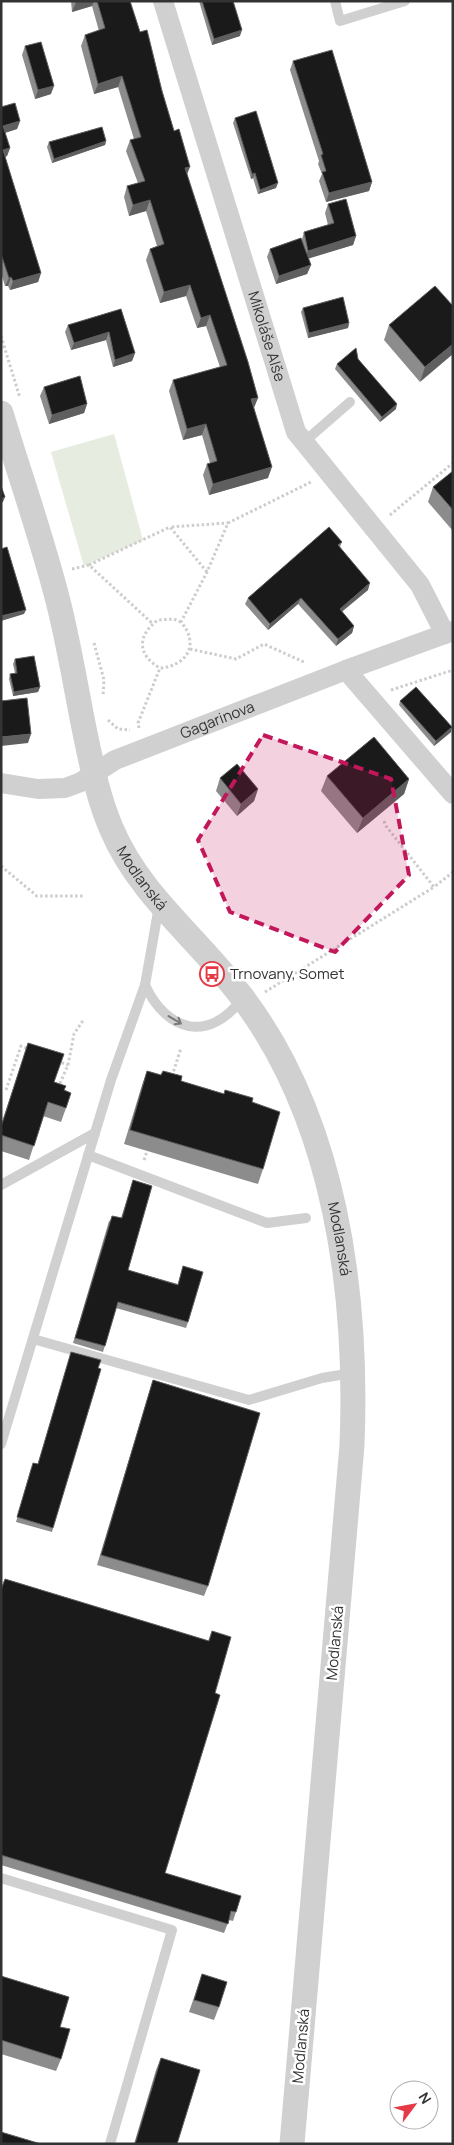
<svg xmlns="http://www.w3.org/2000/svg" width="454" height="2145" viewBox="0 0 454 2145" font-family="Manrope,sans-serif">
<style>
.grass{fill:#e6ecdf}
.lines{fill:none;stroke-linecap:round;stroke-linejoin:round}
.path{stroke:#cdcdcd;stroke-width:3;stroke-dasharray:2.5 2.5;stroke-linecap:butt}
.service{stroke:#d0d0d0;stroke-width:10}
.minor{stroke:#d0d0d0;stroke-width:20}
.tertiary{stroke:#d0d0d0;stroke-width:25}
.wall{fill:#8c8c8c}
.shaded-wall{fill:#5f5f5f}
.building{fill:#1a1a1a;stroke:#5f5f5f}
.oneway{stroke:#7a7a7a}
.marked{fill:#c2185b;fill-opacity:0.2;stroke:#c2185b;stroke-width:4;stroke-dasharray:10 6;stroke-linejoin:round}
.labels{text-anchor:middle;stroke-width:5;stroke-linejoin:round;paint-order:stroke}
.street-label{font-size:15px;fill:#333;stroke:#fff}
.poi-label{font-size:15px;fill:#333;stroke:#fff;text-anchor:start}
</style>
<rect width="100%" height="100%" fill="#fff"/>
<polygon class="grass" points="114,434 143,540 84,566 51,452"/>
<g class="lines">
<g class="path">
<polyline points="1,336 20,398"/>
<polyline points="390,515 453,463"/>
<polyline points="89,565 170,527"/>
<polyline points="72,569 89,565 153,624"/>
<polyline points="207,572 170,527 228,523"/>
<path d="M181 622 174 619 158 620C137 635 137 655 160 668 187 666 200 644 181 622L207 572 228 523 311 482"/>
<polyline points="94,643 104,680 103,696"/>
<polyline points="190,649 236,659 264,644 306,663"/>
<polyline points="391,690 453,670"/>
<polyline points="108,720 118,729 130,730"/>
<polyline points="139,728 138,723 160,668"/>
<polyline points="384,821 386,826 434,887 453,872"/>
<polyline points="1,866 37,896 85,896"/>
<polyline points="265,992 434,887"/>
<polyline points="57,1061 68,1065"/>
<polyline points="172,1076 181,1048"/>
<polyline points="58,1088 68,1065 74,1034 84,1019"/>
<polyline points="6,1090 21,1046 28,1049"/>
<polyline points="144,1160 147,1151"/>
</g>
<g class="service">
<polyline points="335,1 340,21 405,1"/>
<polyline points="304,442 350,402"/>
<path d="M145 985C167 1032 208 1043 242 999"/>
<polyline points="88,1155 267,1223 306,1218"/>
<polyline points="1,1185 95,1133"/>
<polyline points="33,1339 249,1400 322,1378 352,1373"/>
<polyline points="1,1444 111,1080 145,985 159,906"/>
<polyline points="1,1878 172,1930 110,2144"/>
</g>
<g class="minor">
<path id="s1" d="M163 1 296 432 420 585 445 634"/>
<polyline points="346,670 453,794"/>
<path id="s2" d="M1 783 38 789 65 788 81 782 115 760 146 748 346 670 453 631"/>
</g>
<path class="tertiary" id="s3" d="M1 413C20 476 42 538 58 601 69 644 76 689 85 733 92 766 98 798 112 830 140 896 200 940 242 997 336 1121 358 1294 352 1445L292 2144"/>
</g>
<g class="wall">
<polygon points="71,1 130,1 140,32 162,91 187,174 254,408 268,478 209,495 203,475 207,464 210,463 202,435 183,440 169,391 173,380 220,367 206,326 197,328 186,296 160,303 146,260 150,249 157,246 146,211 129,216 124,197 127,186 138,183 126,151 130,140 134,139 118,87 94,94 81,46 85,35 99,31 92,6 72,12"/>
<polygon points="199,1 233,1 240,36 212,45"/>
<polygon points="25,46 51,94 35,99 22,55"/>
<polygon points="293,61 372,182 369,191 326,202 319,181 322,174 318,164 319,161 290,70"/>
<polygon points="1,107 20,121 17,129 5,133 10,148 7,156 5,157 41,273 38,282 10,290 8,286 5,286 1,273"/>
<polygon points="235,118 276,188 258,194 253,178 251,179 233,123"/>
<polygon points="106,141 105,145 52,163 47,147 49,142"/>
<polygon points="328,204 356,236 353,245 308,258 311,265 307,274 276,284 267,257 270,249 302,239 304,232 328,225 325,213"/>
<polygon points="453,306 420,382 384,340 389,325"/>
<polygon points="303,308 349,323 348,328 308,338 301,312"/>
<polygon points="121,309 135,353 132,361 113,367 106,340 71,350 65,332 68,325"/>
<polygon points="358,359 396,409 380,422 335,369 337,364"/>
<polygon points="44,387 87,404 84,413 49,424 40,396"/>
<polygon points="453,471 453,531 428,502 433,487"/>
<polygon points="342,542 340,547 368,590 342,612 354,626 352,633 336,646 298,604 268,630 245,604 248,598"/>
<polygon points="15,659 40,687 38,692 13,696 9,679 10,674 15,673 13,664"/>
<polygon points="400,701 451,732 434,746 399,705"/>
<polygon points="327,776 409,779 404,794 357,833 321,791"/>
<polygon points="220,778 258,789 254,801 237,816 216,791"/>
<polygon points="28,1043 54,1082 64,1090 66,1108 61,1122 43,1116 29,1160 1,1151 1,1125"/>
<polygon points="147,1071 252,1102 263,1169 258,1184 124,1144 142,1085"/>
<polygon points="133,1180 128,1270 178,1284 183,1266 188,1322 186,1328 116,1308 103,1352 73,1343 109,1221 121,1218"/>
<polygon points="153,1380 208,1586 204,1596 97,1565"/>
<polygon points="31,1468 53,1528 52,1532 16,1522"/>
<polygon points="5,1579 208,1641 212,1631 165,1873 241,1896 233,1921 229,1920 224,1933 1,1865 1,1588"/>
<polygon points="202,1974 219,2007 214,2020 189,2012"/>
<polygon points="1,1976 60,2027 61,2059 56,2071 1,2054"/>
<polygon points="161,2058 177,2144 134,2144 156,2070"/>
</g>
<g class="shaded-wall">
<polygon points="94,1 92,6 72,12 76,2"/>
<polygon points="242,30 240,36 212,45 214,39"/>
<polygon points="122,76 118,87 94,94 98,84"/>
<polygon points="54,86 51,94 35,99 38,90"/>
<polygon points="20,121 17,129 1,134 3,126"/>
<polygon points="106,141 105,145 52,163 54,159"/>
<polygon points="10,148 7,156 1,158 3,150"/>
<polygon points="190,167 186,177 185,168"/>
<polygon points="255,173 253,178 251,179 252,174"/>
<polygon points="372,182 369,191 326,202 329,193"/>
<polygon points="278,183 276,188 258,194 260,190"/>
<polygon points="150,200 146,211 129,216 133,205"/>
<polygon points="356,236 353,245 304,260 308,251"/>
<polygon points="311,265 307,274 276,284 279,276"/>
<polygon points="41,273 38,282 10,290 13,281"/>
<polygon points="11,277 8,286 5,286 9,278"/>
<polygon points="190,285 186,296 160,303 164,292"/>
<polygon points="210,315 206,326 197,328 201,318"/>
<polygon points="349,323 348,328 308,338 309,333"/>
<polygon points="109,332 106,340 71,350 74,343"/>
<polygon points="453,344 453,354 420,382 425,367"/>
<polygon points="135,353 132,361 113,367 115,360"/>
<polygon points="258,398 254,408 251,399"/>
<polygon points="87,404 84,413 49,424 52,415"/>
<polygon points="397,404 396,409 380,422 382,417"/>
<polygon points="206,424 202,435 183,440 187,429"/>
<polygon points="272,467 268,478 209,495 213,484"/>
<polygon points="5,497 3,502 1,503 1,499"/>
<polygon points="370,583 368,590 337,615 340,609"/>
<polygon points="301,598 298,604 268,630 270,624"/>
<polygon points="26,610 24,614 1,621 1,616"/>
<polygon points="354,626 352,633 336,646 338,639"/>
<polygon points="40,687 38,692 13,696 14,692"/>
<polygon points="452,727 451,732 434,746 436,741"/>
<polygon points="31,734 28,743 1,746 1,737"/>
<polygon points="409,779 404,794 357,833 363,818"/>
<polygon points="258,789 254,801 237,816 241,804"/>
</g>
<g class="building">
<polygon points="97,1 130,1 140,32 147,30 162,91 174,131 179,129 190,167 185,168 248,362 258,398 251,399 272,467 213,484 207,464 217,461 206,424 187,429 173,380 227,365 210,315 201,318 190,285 164,292 150,249 164,244 150,200 133,205 127,186 145,181 130,140 141,137 122,76 98,84 85,35 105,28"/>
<polygon points="202,1 233,1 242,30 214,39"/>
<polygon points="41,42 54,86 38,90 25,46"/>
<polygon points="332,50 372,182 329,193 322,172 326,171 321,155 323,154 293,61"/>
<polygon points="15,103 20,121 3,126 10,148 3,150 41,273 13,281 11,277 9,278 1,254 1,107"/>
<polygon points="256,111 278,183 260,190 255,173 252,174 235,118"/>
<polygon points="102,127 106,141 54,159 49,142"/>
<polygon points="346,199 356,236 308,251 304,232 334,223 328,204"/>
<polygon points="301,238 311,265 279,276 270,249"/>
<polygon points="435,286 453,306 453,344 425,367 389,325"/>
<polygon points="343,297 349,323 309,333 303,308"/>
<polygon points="121,309 135,353 115,360 109,332 74,343 68,325"/>
<polygon points="356,348 358,359 397,404 382,417 337,364"/>
<polygon points="80,376 87,404 52,415 44,387"/>
<polygon points="453,471 453,510 433,487"/>
<polygon points="1,486 5,497 1,499"/>
<polygon points="329,527 342,542 338,545 370,583 340,609 354,626 338,639 301,598 270,624 248,598"/>
<polygon points="7,547 26,610 1,616 1,549"/>
<polygon points="34,656 40,687 14,692 10,674 17,673 15,659"/>
<polygon points="416,687 452,727 436,741 400,701"/>
<polygon points="27,698 31,734 1,737 1,701"/>
<polygon points="374,737 409,779 363,818 327,776"/>
<polygon points="237,764 258,789 241,804 220,778"/>
<polygon points="28,1043 64,1054 54,1082 66,1086 64,1090 71,1093 66,1108 48,1102 34,1146 1,1135 1,1127"/>
<polygon points="147,1071 161,1075 163,1071 182,1076 181,1081 224,1094 225,1090 253,1098 252,1102 280,1112 263,1169 130,1130"/>
<polygon points="133,1180 152,1186 128,1270 178,1285 183,1266 203,1272 188,1322 118,1302 105,1346 75,1338 112,1216 122,1218"/>
<polygon points="71,1352 101,1360 98,1368 101,1369 53,1528 17,1517 33,1463 38,1464"/>
<polygon points="153,1380 260,1413 208,1586 101,1555"/>
<polygon points="5,1579 209,1641 212,1631 231,1637 215,1693 220,1695 165,1873 241,1896 236,1912 231,1911 228,1924 1,1855 1,1590"/>
<polygon points="202,1974 227,1982 219,2007 194,2000"/>
<polygon points="1,1976 69,1997 60,2027 70,2029 61,2059 1,2040"/>
<polygon points="161,2058 200,2070 177,2144 135,2144"/>
<polygon points="1,2132 41,2144 1,2144"/>
</g>
<defs><path id="oneway-shaft" d="M-6 0H5M1.5-3L5.5 0L1.5 3" fill="none" stroke-width="1.6" stroke-linecap="round" stroke-linejoin="round" transform="scale(1.25)"/></defs>
<use class="oneway" href="#oneway-shaft" transform="translate(175 1020) rotate(31)"/>
<path class="marked" d="M263 735 391 779 409 875 335 952 230 912 198 840Z"/>
<defs>
<symbol id="bus-ring" viewBox="-11 -11 22 22"><circle r="9.5" fill="#fff" stroke="#e63946" stroke-width="1.5"/><path d="M-5-6H5V4H4V6H2V4H-2V6H-4V4H-5ZM-3.5-4V0h7V-4ZM-3.5 1.2v1.5H-2V1.2ZM2 1.2v1.5H3.5V1.2Z" fill="#e63946"/></symbol>
</defs>
<g fill-rule="evenodd">
<use href="#bus-ring" x="198" y="960" width="28" height="28"/>
</g>
<g class="labels">
<g class="street-label">
<text dy="5" stroke="none"><textPath href="#s1" startOffset="351">Mikoláše Alše</textPath></text>
<text dy="5" stroke="none"><textPath href="#s2" startOffset="232">Gagarinova</textPath></text>
<text dy="5" stroke="none"><textPath href="#s3" startOffset="489">Modlanská</textPath></text>
<text dy="5" stroke="none"><textPath href="#s3" startOffset="908">Modlanská</textPath></text>
<text transform="translate(335 1643) rotate(-85)" y="5">Modlanská</text>
<text transform="translate(301 2046) rotate(-85)" y="5">Modlanská</text>
</g>
<g class="poi-label">
<text x="230" y="979">Trnovany, Somet</text>
</g>
</g>
<rect width="454" height="2145" fill="none" stroke="#333333" stroke-width="5"/>
<g transform="translate(414 2105) rotate(58)"><circle r="24" fill="#ffffff" stroke="#adadad"/>
<path d="M0-4L9 19L0 12L-9 19Z" fill="#e63946"/>
<text y="-8" font-size="14" font-weight="bold" text-anchor="middle" fill="#333333">N</text>
</g>
</svg>
